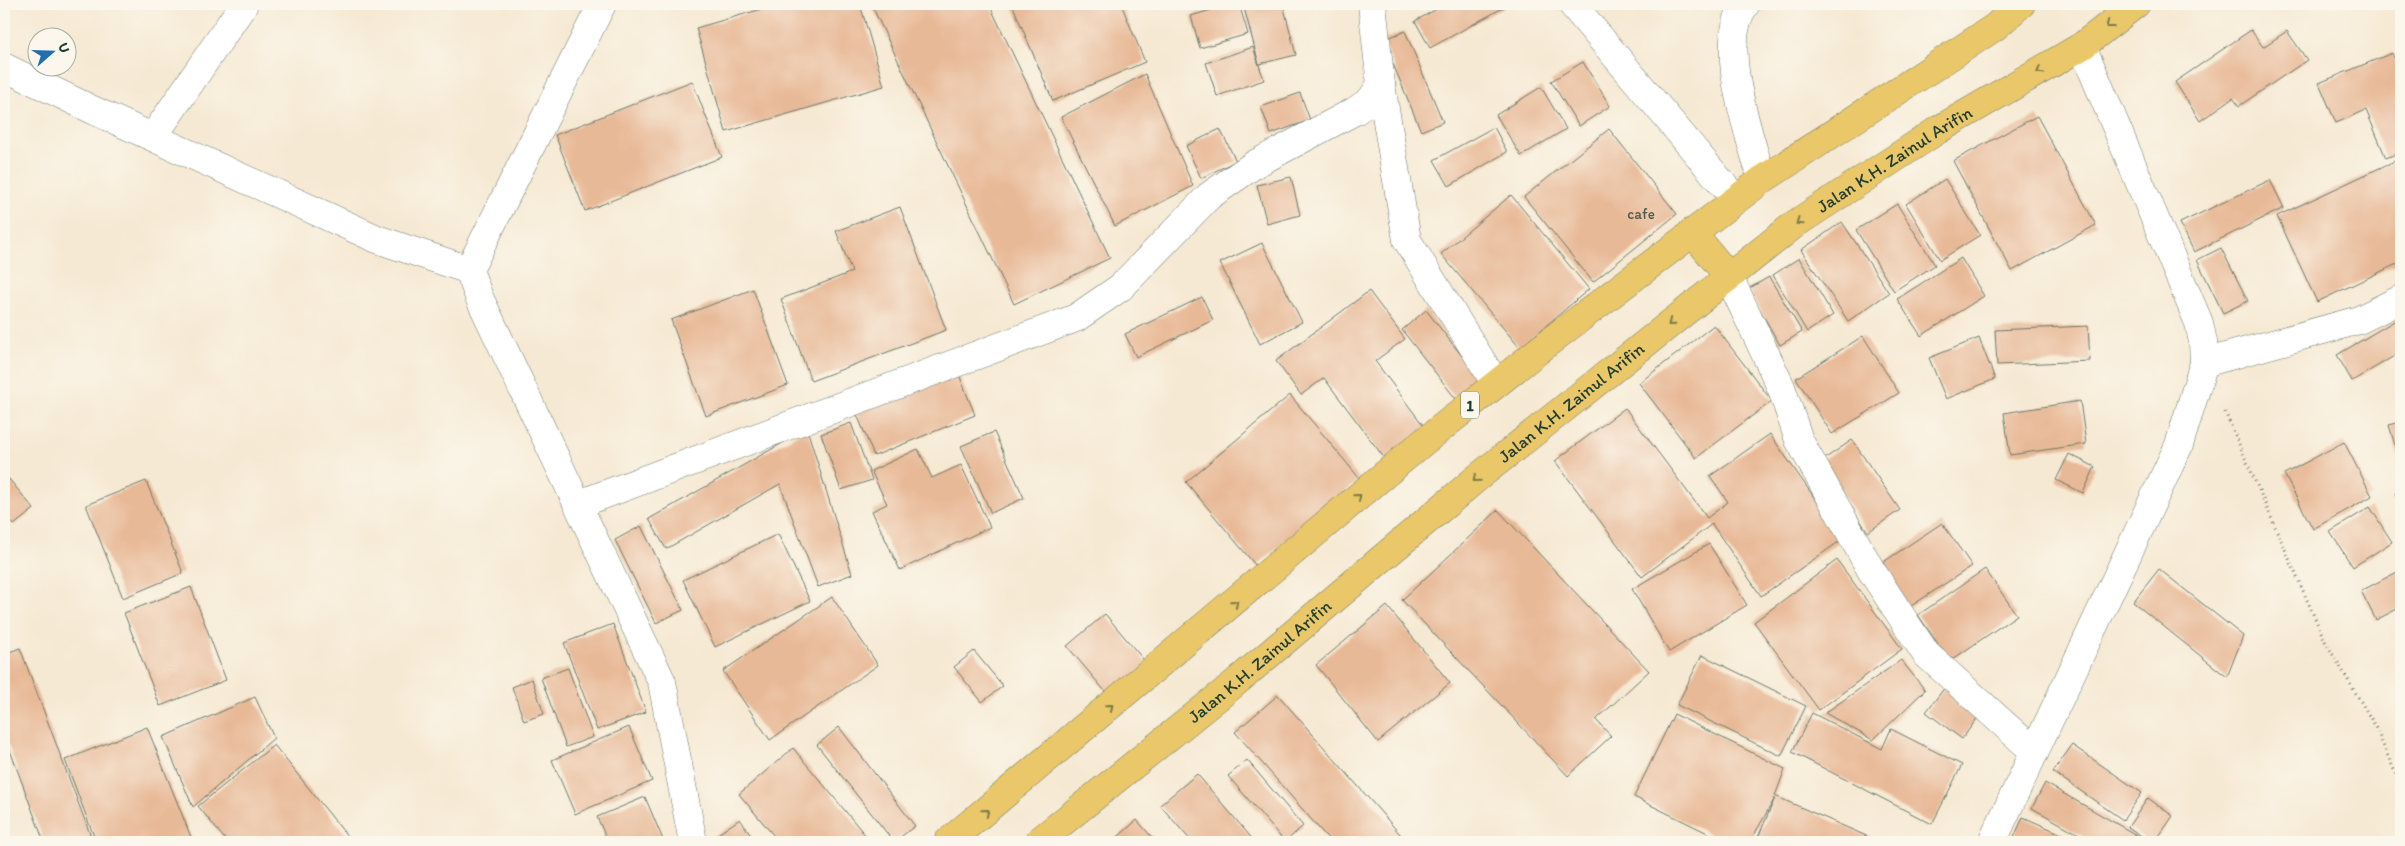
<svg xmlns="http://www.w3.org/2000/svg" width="2405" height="846" viewBox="0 0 2405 846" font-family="Itim,sans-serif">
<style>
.building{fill:#e8b997}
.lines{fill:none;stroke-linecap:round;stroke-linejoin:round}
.minor-casing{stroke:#6a796c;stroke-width:29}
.highway-casing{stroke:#6a796c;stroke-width:29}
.path{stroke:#6a796c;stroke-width:3;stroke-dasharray:1 4;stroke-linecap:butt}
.minor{stroke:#fff;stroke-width:28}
.highway{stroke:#eac769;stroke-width:28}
.oneway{stroke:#7a7b4c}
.labels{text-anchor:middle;stroke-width:4.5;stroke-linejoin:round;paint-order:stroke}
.number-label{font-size:15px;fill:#515c4d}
.shield{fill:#fbf7ec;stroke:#61756b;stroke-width:1}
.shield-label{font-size:16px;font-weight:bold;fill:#1f3d34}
.street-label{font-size:18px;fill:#1f3d34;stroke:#fbf7ec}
</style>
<rect width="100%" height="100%" fill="#fbf7ec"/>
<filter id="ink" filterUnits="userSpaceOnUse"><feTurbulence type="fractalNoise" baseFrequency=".02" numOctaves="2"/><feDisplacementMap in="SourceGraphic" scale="10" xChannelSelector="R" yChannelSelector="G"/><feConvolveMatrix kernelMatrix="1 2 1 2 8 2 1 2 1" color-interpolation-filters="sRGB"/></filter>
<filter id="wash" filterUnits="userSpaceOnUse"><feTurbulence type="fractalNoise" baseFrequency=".0096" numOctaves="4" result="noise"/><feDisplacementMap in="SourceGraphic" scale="20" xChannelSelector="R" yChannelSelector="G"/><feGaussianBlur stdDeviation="1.12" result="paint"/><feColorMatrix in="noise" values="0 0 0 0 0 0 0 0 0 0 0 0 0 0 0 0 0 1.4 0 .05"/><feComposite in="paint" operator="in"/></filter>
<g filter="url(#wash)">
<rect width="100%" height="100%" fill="#f6e9d3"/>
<g id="blocks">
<g class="building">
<polygon points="779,4 860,4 884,86 726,132 696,28"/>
<polygon points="871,4 989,4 1110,258 1014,304"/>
<polygon points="1012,4 1121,4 1145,62 1053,101"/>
<polygon points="1231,4 1239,4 1248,34 1200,48 1191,16"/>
<polygon points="1243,4 1283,4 1296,55 1259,64"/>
<polygon points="1446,4 1510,4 1430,48 1415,21"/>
<polygon points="2251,30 2263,47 2287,31 2307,60 2239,106 2233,98 2200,121 2175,82"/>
<polygon points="1405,31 1443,122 1421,131 1383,40"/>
<polygon points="1253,47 1264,80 1217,96 1206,63"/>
<polygon points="2392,53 2401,75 2401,152 2386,158 2366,110 2336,123 2319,83"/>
<polygon points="1583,62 1610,106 1579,126 1551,81"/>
<polygon points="1145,74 1193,186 1115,226 1061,117"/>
<polygon points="692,81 722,157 585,211 555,135"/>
<polygon points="1541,87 1566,129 1521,156 1496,115"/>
<polygon points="1300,93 1310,120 1271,134 1261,107"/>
<polygon points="2037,116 2096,225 2012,271 1953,161"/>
<polygon points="1494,127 1507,152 1449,186 1434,160"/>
<polygon points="1220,129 1236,161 1201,178 1186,146"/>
<polygon points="1609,129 1677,214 1593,282 1524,197"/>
<polygon points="2401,158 2401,262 2317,302 2277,216"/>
<polygon points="1291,177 1300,215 1267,224 1257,185"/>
<polygon points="1945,179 1980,235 1940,260 1906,204"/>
<polygon points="2270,180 2284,208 2194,252 2180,223"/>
<polygon points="1511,195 1589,289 1520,348 1441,254"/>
<polygon points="1897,204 1935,265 1894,291 1856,230"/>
<polygon points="900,207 946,330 811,381 781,299 852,272 836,231"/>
<polygon points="1842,222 1889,293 1848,321 1801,250"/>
<polygon points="1262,243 1302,322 1260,344 1220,263"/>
<polygon points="2221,248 2248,301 2223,313 2197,260"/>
<polygon points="1799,258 1833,315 1807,332 1773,275"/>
<polygon points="1961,258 1984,296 1921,336 1897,299"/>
<polygon points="1769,277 1802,332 1780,345 1748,289"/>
<polygon points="753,289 788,385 706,416 671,320"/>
<polygon points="1369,291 1405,339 1375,361 1426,429 1385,459 1324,378 1301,395 1276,361"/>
<polygon points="1202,297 1213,320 1136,357 1125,334"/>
<polygon points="1426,310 1480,379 1456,399 1402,330"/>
<polygon points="2401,317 2401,352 2352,381 2337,355"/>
<polygon points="1714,325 1772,401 1696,458 1639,383"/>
<polygon points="2088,326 2090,361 1997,365 1995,330"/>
<polygon points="1863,336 1899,393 1832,434 1796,378"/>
<polygon points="1979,338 1995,379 1946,399 1929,358"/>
<polygon points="958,372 975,415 874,456 856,412"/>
<polygon points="1290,395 1360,479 1256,566 1186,482"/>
<polygon points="2080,401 2086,444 2010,455 2004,413"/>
<polygon points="1625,408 1707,518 1728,502 1710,476 1770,434 1843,539 1761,596 1712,524 1642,577 1555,461"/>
<polygon points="2401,422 2401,466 2389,425"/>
<polygon points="851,423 872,480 841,490 821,434"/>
<polygon points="807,429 852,574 818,587 780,484 666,549 649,519"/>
<polygon points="994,432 1024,498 991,513 961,446"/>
<polygon points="1852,440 1900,510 1868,532 1820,462"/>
<polygon points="2344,442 2372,496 2313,529 2284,474"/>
<polygon points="918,449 932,478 961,465 990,527 900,570 872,511 887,504 871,471"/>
<polygon points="2069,454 2095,467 2083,493 2056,480"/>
<polygon points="9,479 34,509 14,525 4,512 4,484"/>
<polygon points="146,481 183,573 123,598 86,505"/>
<polygon points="2401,491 2401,507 2396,493"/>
<polygon points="2370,507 2392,542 2353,567 2330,532"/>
<polygon points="1498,510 1649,671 1596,720 1611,736 1568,776 1402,600"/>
<polygon points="1942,523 1972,566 1908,608 1879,565"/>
<polygon points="641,526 683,610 656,623 615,540"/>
<polygon points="778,534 810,601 715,647 683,580"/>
<polygon points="1709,544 1747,605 1669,652 1632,589"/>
<polygon points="1837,560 1902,649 1819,710 1754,622"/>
<polygon points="1985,569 2017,615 1950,661 1918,615"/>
<polygon points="2159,569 2243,636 2227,677 2133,602"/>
<polygon points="2401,570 2401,607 2376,620 2361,591"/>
<polygon points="191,587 226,680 160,706 124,613"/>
<polygon points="832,597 878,665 770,740 723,671"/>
<polygon points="1387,606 1450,683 1378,742 1316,665"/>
<polygon points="1105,614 1148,665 1110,697 1067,646"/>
<polygon points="613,624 646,712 597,730 564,643"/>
<polygon points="20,648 93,842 44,842 4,734 4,654"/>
<polygon points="974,651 1003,686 982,702 954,667"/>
<polygon points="1702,655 1806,706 1781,756 1677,705"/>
<polygon points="1901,660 1925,690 1873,740 1825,713"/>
<polygon points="568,668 593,737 566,747 541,678"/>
<polygon points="532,679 544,714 524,721 512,687"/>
<polygon points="1946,686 1981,713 1962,739 1926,712"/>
<polygon points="1278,695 1407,842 1331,842 1235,732"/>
<polygon points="255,697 274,738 193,807 163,737"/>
<polygon points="1812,713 1882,749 1891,729 1962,765 1932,824 1792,752"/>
<polygon points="1674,714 1785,769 1775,796 1880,842 1756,842 1775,798 1750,842 1726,842 1634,797"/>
<polygon points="147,727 193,842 96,842 65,760"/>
<polygon points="629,727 652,781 575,814 552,760"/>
<polygon points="839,727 915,826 894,842 817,745"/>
<polygon points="274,745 352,842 227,842 198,806"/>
<polygon points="2072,745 2142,793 2123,820 2053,772"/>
<polygon points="793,748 871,842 779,842 739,794"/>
<polygon points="1247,760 1303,826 1285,842 1228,776"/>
<polygon points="1197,774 1255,842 1192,842 1160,805"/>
<polygon points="2045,783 2138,836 2135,842 2093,842 2032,808"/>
<polygon points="645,797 664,842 608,842 597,817"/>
<polygon points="2148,798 2173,816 2155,842 2150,842 2128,827"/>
<polygon points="2023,817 2080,842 2012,842"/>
<polygon points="740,819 755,842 706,842"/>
<polygon points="1137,820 1156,842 1112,842"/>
</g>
</g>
</g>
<g filter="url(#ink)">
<use href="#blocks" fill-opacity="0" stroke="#6a796c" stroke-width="1"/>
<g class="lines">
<defs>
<g id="minor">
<polyline points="1572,4 1736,200"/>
<path d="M1746 4C1715 43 1750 135 1762 180"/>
<polyline points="4,67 95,111 377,239 469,270 479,297 662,682 693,842"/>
<polyline points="1381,85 1407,240 1496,384"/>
<polyline points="153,137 244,4"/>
<polyline points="469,270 602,4"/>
<polyline points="1729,277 1781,387 1799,440 1871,570 1926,654 2035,752"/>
<polyline points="2204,363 2359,320 2401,299"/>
<polyline points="579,504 1076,318 1121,287 1209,196 1255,164 1355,111 1370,101 1381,85 1372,4"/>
<polyline points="1992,842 2179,445 2204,363 2203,342 2199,323 2082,46"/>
</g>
<g id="highway">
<polyline points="1692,232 1729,277"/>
<polyline points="948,842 1421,444 1558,335 1762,180 1995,27 2021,4"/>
<path id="s1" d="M1038 842 1228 689 1477 478 1795 224 1938 130 2082 46 2136 4"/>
</g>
</defs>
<use href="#minor" class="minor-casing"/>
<use href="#highway" class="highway-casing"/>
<polyline class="path" points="2225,412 2325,641 2374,724 2401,786"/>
<use href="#minor" class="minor"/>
<use href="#highway" class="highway"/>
</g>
<defs><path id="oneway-chevron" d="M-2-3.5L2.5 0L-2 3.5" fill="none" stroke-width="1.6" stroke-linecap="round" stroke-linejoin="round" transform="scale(1.25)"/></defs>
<g class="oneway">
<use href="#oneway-chevron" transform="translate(2109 25) rotate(142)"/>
<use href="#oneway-chevron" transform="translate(2040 71) rotate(150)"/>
<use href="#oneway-chevron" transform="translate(1799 222) rotate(145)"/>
<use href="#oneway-chevron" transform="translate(1671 323) rotate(141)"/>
<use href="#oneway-chevron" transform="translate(1476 479) rotate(140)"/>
<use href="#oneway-chevron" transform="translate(1358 497) rotate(-40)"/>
<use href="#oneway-chevron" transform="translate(1235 603) rotate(-40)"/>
<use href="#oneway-chevron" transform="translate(1110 707) rotate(-40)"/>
<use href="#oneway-chevron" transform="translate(986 812) rotate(-39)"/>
</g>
</g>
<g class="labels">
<g class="number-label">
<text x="1641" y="219">cafe</text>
</g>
<rect class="shield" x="1461" y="391.5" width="18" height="27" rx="4"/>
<g class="shield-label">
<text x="1470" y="411">1</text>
</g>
<g class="street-label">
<text dy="6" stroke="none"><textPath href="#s1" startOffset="1096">Jalan K.H. Zainul Arifin</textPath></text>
<text dy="6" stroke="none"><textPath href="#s1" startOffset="691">Jalan K.H. Zainul Arifin</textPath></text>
<text dy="6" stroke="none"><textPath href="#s1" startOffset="286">Jalan K.H. Zainul Arifin</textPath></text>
</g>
</g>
<rect width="2405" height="846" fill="none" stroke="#fbf7ec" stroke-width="20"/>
<g transform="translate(52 52) rotate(70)"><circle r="24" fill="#fbf7ec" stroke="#a3ada2"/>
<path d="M0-4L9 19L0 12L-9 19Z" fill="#1f6fb2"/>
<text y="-8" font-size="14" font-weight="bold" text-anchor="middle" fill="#1f3d34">U</text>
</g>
</svg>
